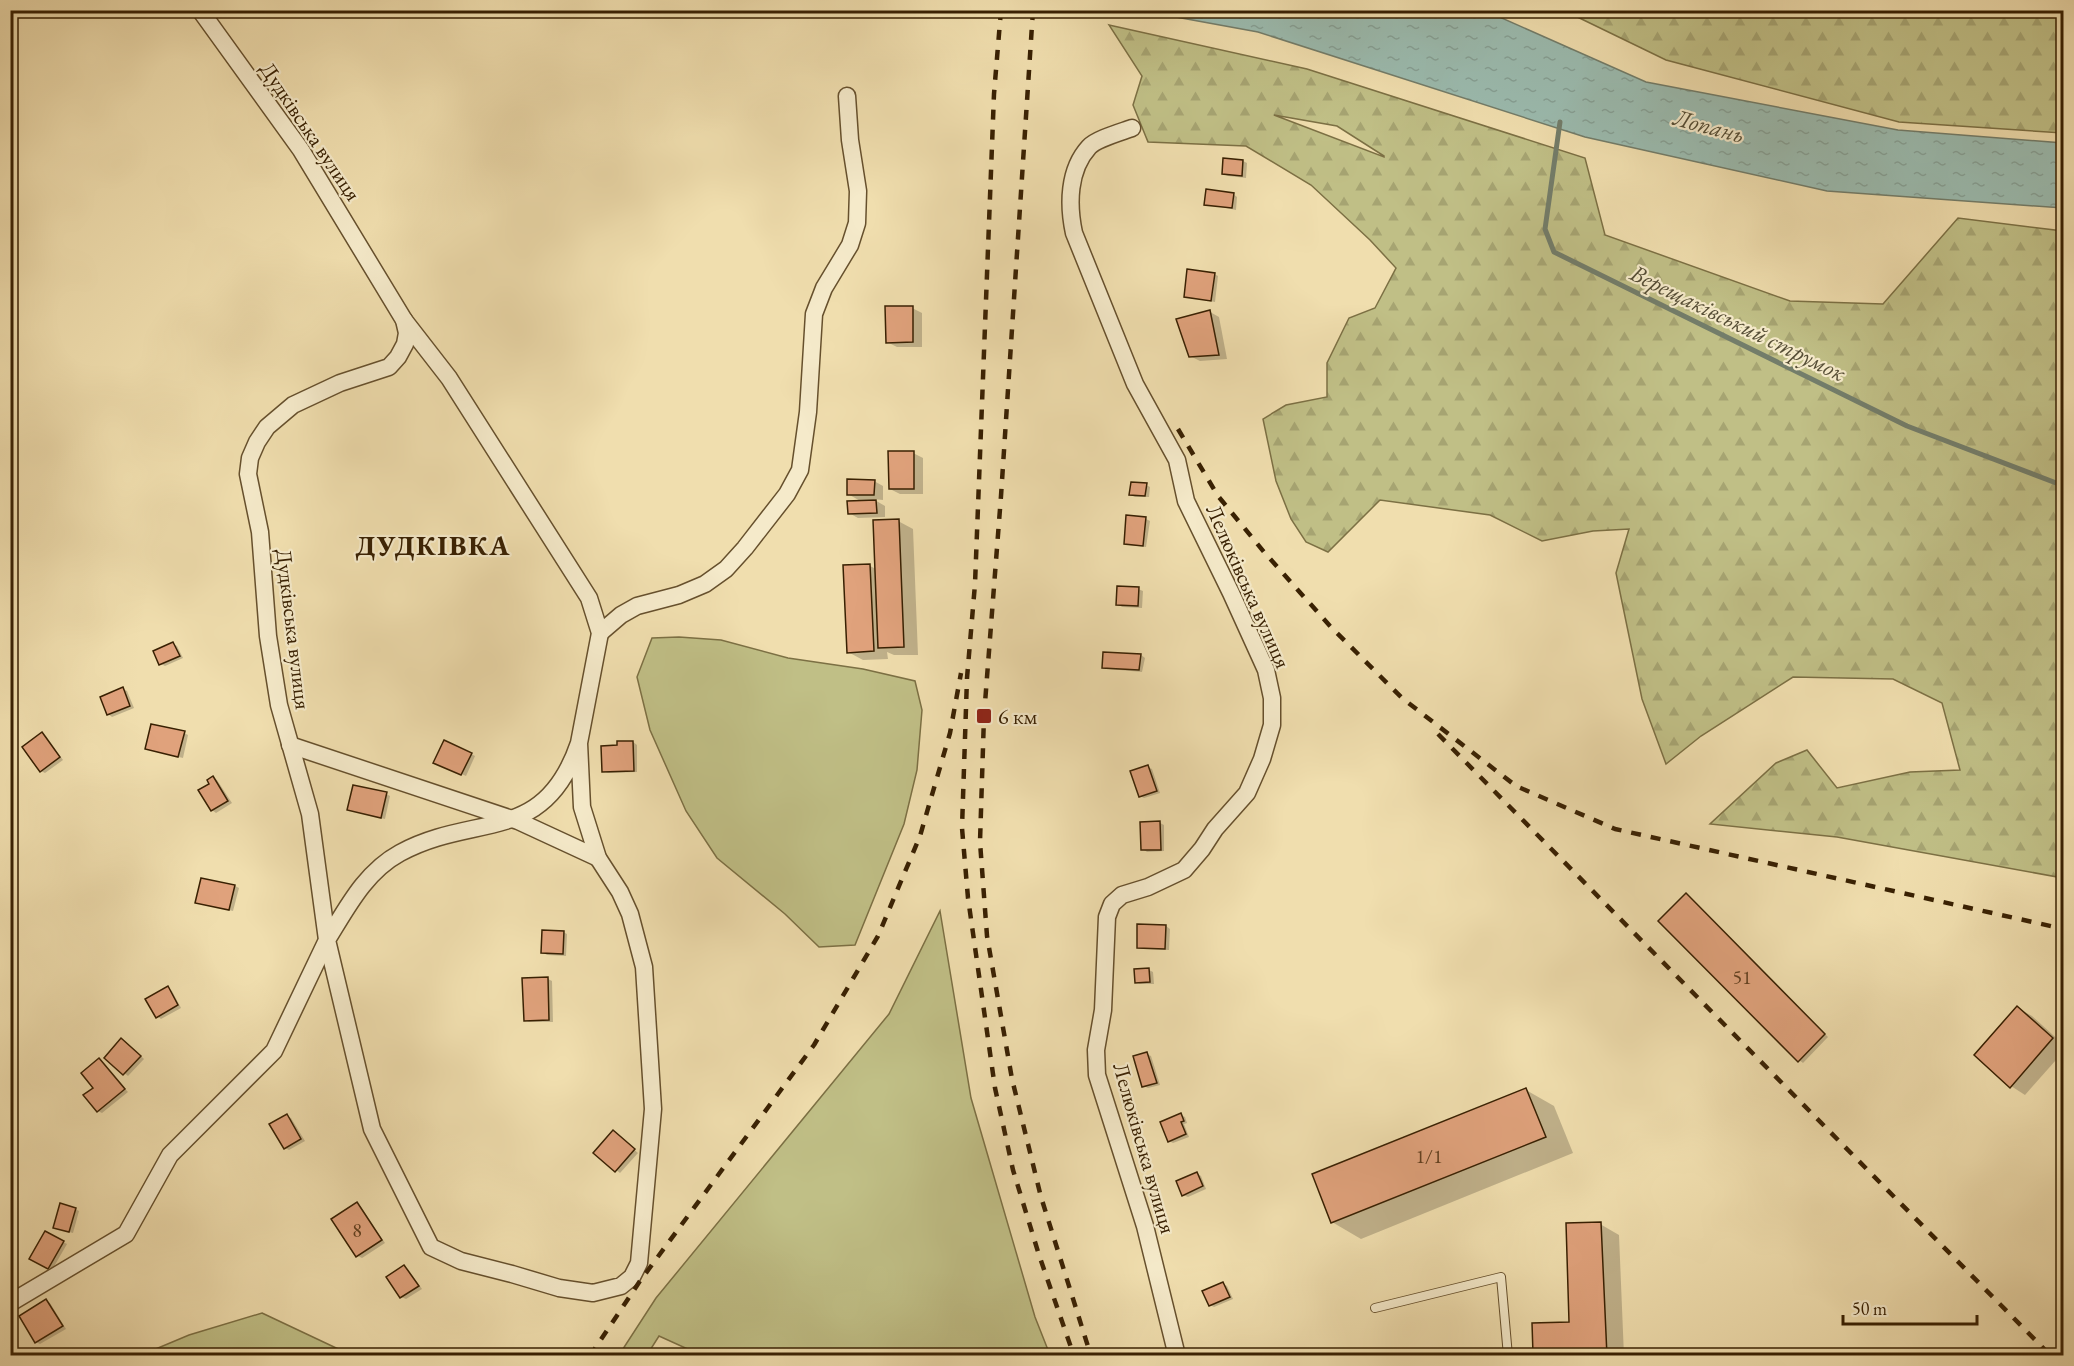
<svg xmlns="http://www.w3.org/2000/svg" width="2074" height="1366" viewBox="0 0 2074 1366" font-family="'EB Garamond',serif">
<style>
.green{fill:#c0bf86;stroke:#7c7044;stroke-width:1.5}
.forest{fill:url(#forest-firs);stroke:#7c7044;stroke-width:1.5;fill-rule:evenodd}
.water{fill:url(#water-ripples);stroke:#737d6a;stroke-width:1.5}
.shadow{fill:#0003}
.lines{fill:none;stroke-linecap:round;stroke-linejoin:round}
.stream{stroke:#737d6a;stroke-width:5}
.building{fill:#e0a27c;stroke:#382002;stroke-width:1.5}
.service-casing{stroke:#66502d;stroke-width:10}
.minor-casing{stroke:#66502d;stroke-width:19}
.service{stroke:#f5eaca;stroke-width:8}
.minor{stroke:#f5eaca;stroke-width:16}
.rail{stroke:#382002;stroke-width:4.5;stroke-dasharray:10 10;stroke-linecap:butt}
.poi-dot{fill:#8f2418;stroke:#f5eaca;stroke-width:2}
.labels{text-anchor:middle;stroke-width:4.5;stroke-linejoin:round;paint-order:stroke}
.number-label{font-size:20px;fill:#624020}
.street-label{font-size:22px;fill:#382002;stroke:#f5eaca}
.poi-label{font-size:22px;fill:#382002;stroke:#f5eaca;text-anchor:start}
.water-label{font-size:24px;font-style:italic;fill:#564e36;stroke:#f5eaca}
.district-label{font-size:28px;font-weight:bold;letter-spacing:1.5px;fill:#382002;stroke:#f5eaca}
</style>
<defs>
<pattern id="forest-firs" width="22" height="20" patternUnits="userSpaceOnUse" patternTransform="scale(1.5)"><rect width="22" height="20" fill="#c0bf86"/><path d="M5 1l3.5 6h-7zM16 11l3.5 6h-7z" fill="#a6a472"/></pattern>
<pattern id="water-ripples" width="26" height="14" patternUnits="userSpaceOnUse" patternTransform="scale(1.5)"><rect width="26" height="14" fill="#9bbbaf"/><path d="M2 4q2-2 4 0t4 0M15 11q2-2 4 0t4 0" fill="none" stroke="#86a095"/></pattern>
</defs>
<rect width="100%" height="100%" fill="#f0deae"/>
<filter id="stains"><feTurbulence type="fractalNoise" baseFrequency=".00333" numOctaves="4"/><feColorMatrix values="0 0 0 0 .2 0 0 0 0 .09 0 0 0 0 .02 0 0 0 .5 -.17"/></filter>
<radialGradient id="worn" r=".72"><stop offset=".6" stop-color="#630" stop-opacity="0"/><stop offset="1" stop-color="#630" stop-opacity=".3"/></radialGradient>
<g class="green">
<polygon points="679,637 721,640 788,658 863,669 915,681 922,710 917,770 904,824 855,945 819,947 785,914 717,858 686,811 650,730 637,677 652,638"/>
<polygon points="940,911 971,1098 1035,1317 1050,1355 703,1356 659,1336 647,1355 619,1355 656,1298 889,1014"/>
<polygon points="262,1313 351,1355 139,1356 189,1335"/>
</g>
<g class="forest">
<polygon points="1565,11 2063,11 2063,133 1899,122 1666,60"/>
<path d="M1109 25 1307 69 1585 158 1605 235 1790 301 1883 304 1958 218 2063 231V878L1837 837 1710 824 1776 763 1807 750 1837 788 1910 772 1960 770 1942 703 1893 679 1793 677 1701 736 1666 764 1642 699 1616 573 1629 529 1593 531 1542 541 1490 515 1380 500 1328 552 1306 542 1291 519 1276 481 1263 419 1286 405 1327 397V363L1349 318 1375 308 1396 268 1370 240 1311 185 1246 146 1148 142 1133 105 1142 76ZM1274 115 1337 126 1384 156V157Z"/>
</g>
<polygon class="water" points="1143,11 1486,11 1646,82 1898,130 2063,143 2063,208 1827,191 1585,137 1258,32"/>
<g class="shadow">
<polygon points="1243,161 1247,163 1246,178 1228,176 1223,174"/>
<polygon points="1233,194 1237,197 1236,210 1206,204"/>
<polygon points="1214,274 1218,276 1215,302 1185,296"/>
<polygon points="912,308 922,313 922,347 897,347 887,342"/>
<polygon points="1210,312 1219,317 1227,359 1200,361 1190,356"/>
<polygon points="913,453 923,458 923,494 900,494 890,489"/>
<polygon points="874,481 883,486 883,500 873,499 885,506 885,517 858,518 849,513 862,502 848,494"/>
<polygon points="1146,485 1150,487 1149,497 1135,497 1131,495"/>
<polygon points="1146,519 1150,521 1146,547 1129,545 1125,543"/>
<polygon points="898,521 913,529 918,655 894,655 887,652 888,659 863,660 848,652 870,566 876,569"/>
<polygon points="1138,589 1143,591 1142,608 1122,607 1118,604"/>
<polygon points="173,644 177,646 183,658 165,666 161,664"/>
<polygon points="1141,655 1145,658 1142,672 1108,669 1104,667"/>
<polygon points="123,689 127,691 134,708 112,717 108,714"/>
<polygon points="184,733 188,735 183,758 146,749"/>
<polygon points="42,734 46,736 63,760 45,773 41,771"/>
<polygon points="633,742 637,745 637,772 608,773 603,771 619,747"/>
<polygon points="471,754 475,756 466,776 439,764"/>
<polygon points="1148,767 1152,769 1160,793 1144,798 1140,796"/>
<polygon points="213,778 217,780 232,803 216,813 212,810 200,791 211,784"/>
<polygon points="386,794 390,796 385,819 348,810"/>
<polygon points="1160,823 1164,825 1164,851 1147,852 1143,849"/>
<polygon points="235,886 239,888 233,911 197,902"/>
<polygon points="1690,898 1828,1037 1803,1063 1799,1060"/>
<polygon points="1166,926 1170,929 1169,950 1143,949 1138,947"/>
<polygon points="563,932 567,934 566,956 547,955 542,952"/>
<polygon points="1149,970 1153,972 1154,984 1140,984 1136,982"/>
<polygon points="548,979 552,981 553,1022 529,1022 525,1020"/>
<polygon points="168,988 172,991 181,1008 161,1019 157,1016"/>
<polygon points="2018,1008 2032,1016 2064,1045 2064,1051 2025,1095 2011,1086"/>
<polygon points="126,1042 144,1059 128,1076 106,1058"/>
<polygon points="1147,1054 1151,1056 1160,1085 1148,1088 1144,1086"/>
<polygon points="99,1060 128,1092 102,1113 98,1111 95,1088"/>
<polygon points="1526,1090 1554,1106 1573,1153 1361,1239 1332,1222"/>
<polygon points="1181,1115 1185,1117 1187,1123 1184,1124 1189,1137 1173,1143 1169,1141"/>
<polygon points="287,1116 291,1118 305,1141 289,1150 285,1148"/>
<polygon points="617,1135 638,1153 620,1173 595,1153"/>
<polygon points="1196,1173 1201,1176 1206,1189 1188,1197 1183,1195"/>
<polygon points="357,1204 361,1207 385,1243 362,1258 358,1256"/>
<polygon points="75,1209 79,1211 73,1233 59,1229"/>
<polygon points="1600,1224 1619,1235 1624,1356 1539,1356 1534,1353 1571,1323"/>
<polygon points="45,1233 67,1244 52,1270 31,1258"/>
<polygon points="404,1267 408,1269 422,1289 406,1299 401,1297"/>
<polygon points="1223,1284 1227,1286 1233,1299 1214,1307 1210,1305"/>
<polygon points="46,1301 50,1303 66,1329 40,1344 36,1342"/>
</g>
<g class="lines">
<polyline class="stream" points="1560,122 1545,229 1554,252 1907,426 2064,486"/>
</g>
<g class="building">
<polygon points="1223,158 1243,160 1242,176 1222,174"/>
<polygon points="1206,189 1234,193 1232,208 1204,205"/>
<polygon points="1187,269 1215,273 1211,301 1184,297"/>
<polygon points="885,306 913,306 913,342 886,343"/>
<polygon points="1210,310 1219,355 1189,357 1176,319"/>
<polygon points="888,451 914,451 914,489 889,489"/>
<polygon points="847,479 875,480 874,495 847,495"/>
<polygon points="1131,482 1147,483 1145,496 1129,495"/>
<polygon points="876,500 877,513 848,514 847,501"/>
<polygon points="1126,515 1146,517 1143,546 1124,544"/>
<polygon points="899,519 904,647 878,648 873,520"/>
<polygon points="870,564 874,651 847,653 843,565"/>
<polygon points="1117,586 1139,587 1138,606 1116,605"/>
<polygon points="173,642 180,656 159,665 153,651"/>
<polygon points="1103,652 1141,654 1139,670 1102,668"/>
<polygon points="123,687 130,706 107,715 100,697"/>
<polygon points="151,724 185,731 178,757 145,749"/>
<polygon points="42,732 60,757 40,772 22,747"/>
<polygon points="444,740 472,753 461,775 433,763"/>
<polygon points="617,741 633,741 634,771 602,772 601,746 617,745"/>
<polygon points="1148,765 1157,791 1139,797 1130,771"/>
<polygon points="213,776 228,801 211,811 198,790 209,784 207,780"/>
<polygon points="353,785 387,792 381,818 347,810"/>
<polygon points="1160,821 1161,850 1141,850 1140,822"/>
<polygon points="201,878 235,885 229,910 195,903"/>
<polygon points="1686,893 1825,1034 1798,1062 1658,921"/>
<polygon points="1137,924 1166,925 1165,949 1137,948"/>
<polygon points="542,930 564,931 563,954 541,953"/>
<polygon points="1149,968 1150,982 1135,983 1134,969"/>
<polygon points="548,977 549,1020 524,1021 522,978"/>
<polygon points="168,986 178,1005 156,1018 145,999"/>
<polygon points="2017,1006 2053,1038 2010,1088 1974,1055"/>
<polygon points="121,1038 141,1056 123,1075 104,1058"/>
<polygon points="1147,1052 1157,1083 1142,1087 1133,1056"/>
<polygon points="99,1058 125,1089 97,1112 83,1095 93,1088 81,1073"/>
<polygon points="1526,1088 1546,1137 1331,1223 1312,1174"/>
<polygon points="1181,1113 1184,1121 1181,1122 1186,1134 1168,1142 1160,1122"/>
<polygon points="287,1114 301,1139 284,1149 269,1124"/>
<polygon points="613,1130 635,1149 615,1172 593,1153"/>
<polygon points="1197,1172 1203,1186 1182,1196 1176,1181"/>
<polygon points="357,1202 382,1240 356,1257 331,1219"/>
<polygon points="60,1203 76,1208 69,1232 53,1228"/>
<polygon points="1601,1222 1607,1356 1533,1354 1532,1323 1569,1322 1566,1223"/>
<polygon points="45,1231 64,1241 48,1269 29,1259"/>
<polygon points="404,1265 419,1286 400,1298 386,1277"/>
<polygon points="1223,1282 1230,1297 1209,1306 1202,1291"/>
<polygon points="46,1299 63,1326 35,1343 19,1316"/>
</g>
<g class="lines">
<defs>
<polyline id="service" points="1375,1308 1501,1277 1508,1356"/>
<g id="minor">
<path d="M1132 128C1121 132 1096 139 1089 147 1068 170 1068 205 1074 233L1135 384 1177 460 1186 501 1231 593 1266 670 1272 698V725L1262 759 1247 793 1215 829 1202 849 1184 870 1148 887 1122 895 1112 904 1107 917 1103 1010 1096 1050 1097 1075 1145 1226 1177 1356"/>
<path d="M404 320 449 378 589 598 600 633 579 743 582 807 598 858 620 892 630 914 644 967 653 1109 639 1263 632 1277 621 1286 593 1293 559 1288 512 1274 461 1261 431 1247 372 1129 327 940C347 908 365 872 400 853 475 812 544 846 579 743"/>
<polyline points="600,633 621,615 637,606 679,595 705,584 726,569 745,548 787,494 800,470 808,412 814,314 824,288 850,245 857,223 858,191 850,140 847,96"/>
<polyline points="290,745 518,821 598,858"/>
<polyline points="10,1303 126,1234 170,1155 274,1051 327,940 310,814 279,705 268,636 260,532 248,474 250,458 257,442 267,427 293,405 340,383 389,367 398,357 405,344 407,333 404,320 301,150 200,10"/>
</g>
</defs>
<use href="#service" class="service-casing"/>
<use href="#minor" class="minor-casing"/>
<use href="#service" class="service"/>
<use href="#minor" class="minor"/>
<g class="rail">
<polyline points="1001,10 994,94 975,584 967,678 962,828 968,898 995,1088 1013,1170 1039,1255 1074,1356"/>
<polyline points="1033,10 1001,496 984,716 980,842 987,936 1012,1079 1041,1197 1091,1356"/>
<polyline points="1178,429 1218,496 1264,552 1330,626 1402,698 1516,786 1615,829 2064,929"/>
<polyline points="1438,734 2051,1356"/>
<polyline points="590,1356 640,1281 814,1045 878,936 920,836 950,733 961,673"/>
</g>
</g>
<rect class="poi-dot" x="976" y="708" width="16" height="16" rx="3"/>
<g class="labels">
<g class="number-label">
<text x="1742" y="984">51</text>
<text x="1429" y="1163">1/1</text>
<text x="357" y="1237">8</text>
</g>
<g class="street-label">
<text transform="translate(311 131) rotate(56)" y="8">Дудківська вулиця</text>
<text transform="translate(1249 586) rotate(66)" y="8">Лелюківська вулиця</text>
<text transform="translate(294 629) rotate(83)" y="8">Дудківська вулиця</text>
<text transform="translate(1145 1148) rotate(74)" y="8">Лелюківська вулиця</text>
</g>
<g class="poi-label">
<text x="998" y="724">6 км</text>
</g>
<g class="water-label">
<text transform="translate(1709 126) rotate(15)" y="8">Лопань</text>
<text transform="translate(1738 323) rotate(26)" y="8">Верещаківський струмок</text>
</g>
<g class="district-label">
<text x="433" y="555">ДУДКІВКА</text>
</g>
</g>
<rect width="2074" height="1366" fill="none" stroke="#f0deae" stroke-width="36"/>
<rect x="12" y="12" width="2050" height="1342" fill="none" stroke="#382002" stroke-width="3"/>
<rect x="18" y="18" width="2038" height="1330" fill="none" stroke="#382002" stroke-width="1.5"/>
<path d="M1843 1315v9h134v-9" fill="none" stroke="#382002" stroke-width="3"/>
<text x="1852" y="1315" font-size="18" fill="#382002" stroke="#f5eaca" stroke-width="4.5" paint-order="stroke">50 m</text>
<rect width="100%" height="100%" filter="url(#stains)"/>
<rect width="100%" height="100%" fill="url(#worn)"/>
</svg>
